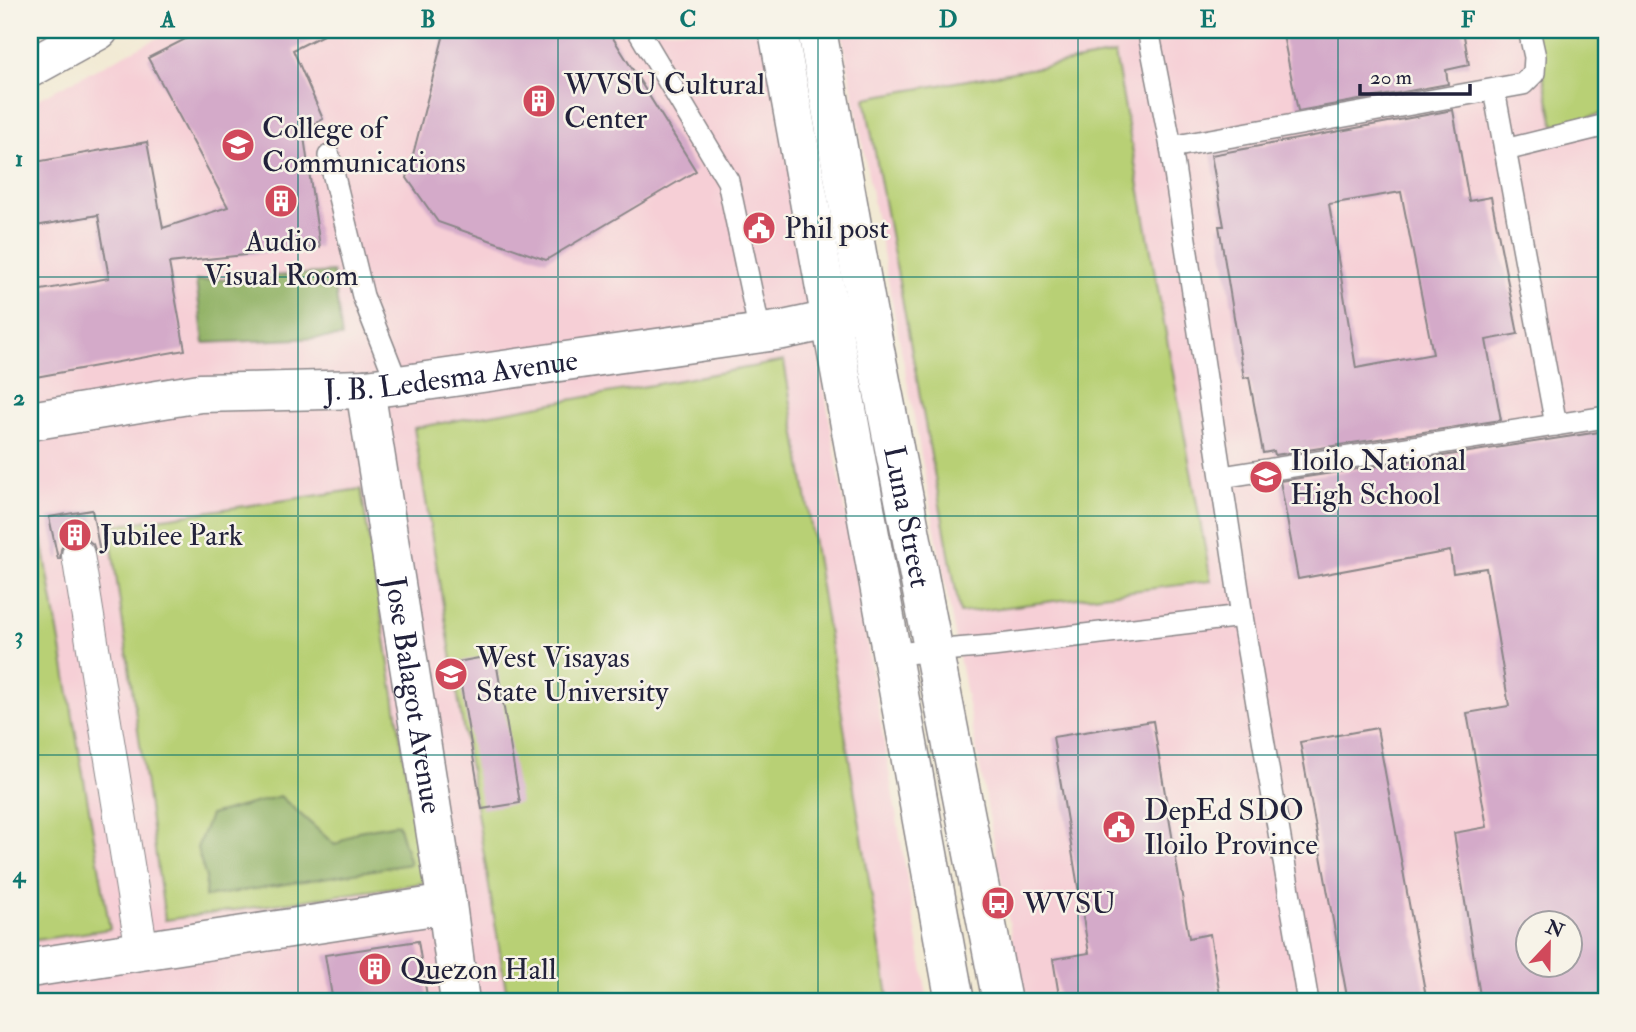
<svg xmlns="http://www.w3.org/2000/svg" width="1636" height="1032" viewBox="0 0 1636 1032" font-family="'IM FELL Double Pica',serif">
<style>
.built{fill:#f6cfd6;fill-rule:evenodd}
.green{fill:#b8d075;stroke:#6d7958;stroke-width:2}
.forest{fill:#92b266;stroke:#5a6a50;stroke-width:2}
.building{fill:#d4aac9;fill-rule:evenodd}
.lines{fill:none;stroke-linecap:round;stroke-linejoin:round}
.service-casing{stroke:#8a8688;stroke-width:24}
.pedestrian-casing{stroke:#8a8688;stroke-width:34}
.minor-casing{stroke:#8a8688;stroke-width:41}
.primary-casing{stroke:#8a8688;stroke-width:41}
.service{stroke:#fff;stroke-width:21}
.pedestrian{stroke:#fff;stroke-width:32}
.minor{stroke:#fff;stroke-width:38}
.primary{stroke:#fff;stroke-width:38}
.grid{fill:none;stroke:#0f766e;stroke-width:2;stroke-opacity:0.55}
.labels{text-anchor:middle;stroke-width:5;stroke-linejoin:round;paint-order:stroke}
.poi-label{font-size:30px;fill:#22223b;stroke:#f7f3e8;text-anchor:start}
.street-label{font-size:30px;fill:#22223b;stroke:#f7f3e8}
.neatline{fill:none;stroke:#0f766e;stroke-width:2.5}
.grid-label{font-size:23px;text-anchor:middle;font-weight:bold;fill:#0f766e}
</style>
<rect width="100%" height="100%" fill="#f7f3e8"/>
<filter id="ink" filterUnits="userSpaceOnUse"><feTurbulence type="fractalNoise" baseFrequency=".0143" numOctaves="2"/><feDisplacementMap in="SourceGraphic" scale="14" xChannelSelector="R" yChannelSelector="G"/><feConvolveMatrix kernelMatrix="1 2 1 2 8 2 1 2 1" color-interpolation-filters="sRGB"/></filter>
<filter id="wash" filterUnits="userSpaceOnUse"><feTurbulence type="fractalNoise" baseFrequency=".00686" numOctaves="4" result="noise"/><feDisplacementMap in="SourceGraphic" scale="28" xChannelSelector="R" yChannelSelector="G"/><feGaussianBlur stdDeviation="1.57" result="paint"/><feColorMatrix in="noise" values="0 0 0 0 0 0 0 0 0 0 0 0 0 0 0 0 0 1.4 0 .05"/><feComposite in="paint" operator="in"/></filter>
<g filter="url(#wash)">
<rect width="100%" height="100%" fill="#f2ead4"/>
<g class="built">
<polygon points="173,30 767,30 817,345 928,1002 30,1002 30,103"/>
<path d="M841 30H1606V1002H1024ZM1528 923H1570V965H1528Z"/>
</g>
<g class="green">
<polygon points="1533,30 1606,30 1606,113 1554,125"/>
<polygon points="1115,54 1211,581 960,613 865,98"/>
<polygon points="784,361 889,1002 508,1002 414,428"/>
<polygon points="361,489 424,883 165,920 109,526"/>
<polygon points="42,539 110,929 30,941 30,541"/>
</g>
<g class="forest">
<polygon points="333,272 342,337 204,343 196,281"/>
<polygon points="280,796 335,845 358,831 398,824 410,864 205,897 206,878 197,848 210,815"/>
</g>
<g id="blocks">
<g class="building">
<polygon points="203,30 333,30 293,50 323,119 303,130 320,247 169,263 185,350 30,378 30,292 109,278 98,215 30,227 30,163 147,142 163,228 228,207 148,58"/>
<polygon points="445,30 608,30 696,171 546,260 438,222 407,178"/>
<polygon points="1282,30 1463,30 1469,65 1446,70 1448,84 1298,111"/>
<path d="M1453 110 1469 201 1491 197 1518 334 1486 340 1501 420 1275 455 1274 451 1263 453 1249 377 1244 378 1219 226H1224L1211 155ZM1401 192 1433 354 1356 368 1329 204Z"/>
<path d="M1606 431V1002H1481L1454 833 1487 827 1467 713 1509 706 1486 568 1453 573 1450 551 1298 579 1280 481ZM1528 923H1570V965H1528Z"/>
<polygon points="92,510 100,552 96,553 93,544 85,538 74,537 66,541 61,549 60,559 58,559 49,517"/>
<polygon points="495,655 520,803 482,809 457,662"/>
<polygon points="1153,721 1189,938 1210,934 1221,1002 1060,1002 1053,959 1089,953 1053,737"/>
<polygon points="1377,728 1427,1002 1348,1002 1300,742"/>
<polygon points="418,941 428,1002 333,1002 325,955"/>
</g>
</g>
</g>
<g filter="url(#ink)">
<use href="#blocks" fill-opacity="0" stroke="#8a8688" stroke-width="2"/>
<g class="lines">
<defs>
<g id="service">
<polyline points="638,30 728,181 760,333"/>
<polyline points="1494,90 1556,425"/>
<polyline points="1171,147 1523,84 1534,73 1535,57 1529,30"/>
<polyline points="1505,150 1606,125"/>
<polyline points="329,156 363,296 398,385"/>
<polyline points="1222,477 1606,417"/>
<polyline points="1242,616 1308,1002"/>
<polyline points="893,654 992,646 1242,616 1171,147 1150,40"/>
</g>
<polyline id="pedestrian" points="78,555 142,951"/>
<g id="minor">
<polyline points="30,68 99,30"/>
<path id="s1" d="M365 389 447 904 460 1002"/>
<path id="s2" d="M30 421 200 393 365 389 398 385 783 330 830 320 862 310"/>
<polyline points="30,968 447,904"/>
</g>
<g id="primary">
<polyline points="778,30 955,1002"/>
<path id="s3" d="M817 30 867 309 1002 1002"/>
</g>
</defs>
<use href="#service" class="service-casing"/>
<use href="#pedestrian" class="pedestrian-casing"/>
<use href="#minor" class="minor-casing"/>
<use href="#primary" class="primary-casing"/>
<use href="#service" class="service"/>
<use href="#pedestrian" class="pedestrian"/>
<use href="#minor" class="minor"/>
<use href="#primary" class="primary"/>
</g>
</g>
<path class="grid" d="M298 30V1002M558 30V1002M818 30V1002M1078 30V1002M1338 30V1002M30 277H1606M30 516H1606M30 755H1606"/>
<defs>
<symbol id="building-disc" viewBox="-11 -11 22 22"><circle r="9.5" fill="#d1495b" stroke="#f7f3e8"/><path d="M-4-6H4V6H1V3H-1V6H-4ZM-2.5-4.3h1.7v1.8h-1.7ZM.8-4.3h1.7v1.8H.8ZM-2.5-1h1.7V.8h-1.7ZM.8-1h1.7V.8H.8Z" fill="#fff"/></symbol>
<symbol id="university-disc" viewBox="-11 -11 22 22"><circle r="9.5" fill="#d1495b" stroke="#f7f3e8"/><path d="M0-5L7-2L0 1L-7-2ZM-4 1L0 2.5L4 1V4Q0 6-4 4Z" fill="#fff"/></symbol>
<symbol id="civic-disc" viewBox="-11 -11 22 22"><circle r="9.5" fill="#d1495b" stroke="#f7f3e8"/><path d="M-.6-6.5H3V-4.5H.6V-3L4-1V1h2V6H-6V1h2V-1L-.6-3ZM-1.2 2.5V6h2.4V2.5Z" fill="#fff"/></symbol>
<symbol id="school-disc" viewBox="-11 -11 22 22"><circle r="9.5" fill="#d1495b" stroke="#f7f3e8"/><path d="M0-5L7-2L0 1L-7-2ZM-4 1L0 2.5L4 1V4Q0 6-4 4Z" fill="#fff"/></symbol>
<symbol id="bus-disc" viewBox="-11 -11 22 22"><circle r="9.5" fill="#d1495b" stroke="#f7f3e8"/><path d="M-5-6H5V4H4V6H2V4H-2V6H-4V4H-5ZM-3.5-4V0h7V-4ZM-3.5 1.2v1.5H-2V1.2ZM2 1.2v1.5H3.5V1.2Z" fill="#fff"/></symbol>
</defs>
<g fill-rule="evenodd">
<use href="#building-disc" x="520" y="82" width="38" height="38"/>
<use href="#university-disc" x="219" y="126" width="38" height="38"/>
<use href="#building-disc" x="262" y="182" width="38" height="38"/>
<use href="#civic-disc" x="740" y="209" width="38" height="38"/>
<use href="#school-disc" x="1247" y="458" width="38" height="38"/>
<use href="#building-disc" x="56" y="516" width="38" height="38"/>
<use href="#university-disc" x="432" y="655" width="38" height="38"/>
<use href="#civic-disc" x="1100" y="808" width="38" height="38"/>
<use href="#bus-disc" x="979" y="884" width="38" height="38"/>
<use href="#building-disc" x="356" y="950" width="38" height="38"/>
</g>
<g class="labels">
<g class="poi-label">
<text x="564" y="94">WVSU Cultural<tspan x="564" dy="34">Center</tspan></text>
<text x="262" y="138">College of<tspan x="262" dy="34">Communications</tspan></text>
<text x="784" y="238">Phil post</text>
<text x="281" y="251" text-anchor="middle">Audio<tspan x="281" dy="34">Visual Room</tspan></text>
<text x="1290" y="470">Iloilo National<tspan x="1290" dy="34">High School</tspan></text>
<text x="100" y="545">Jubilee Park</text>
<text x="476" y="667">West Visayas<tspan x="476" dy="34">State University</tspan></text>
<text x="1144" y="820">DepEd SDO<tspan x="1144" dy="34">Iloilo Province</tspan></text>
<text x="1023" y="913">WVSU</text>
<text x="400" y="979">Quezon Hall</text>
</g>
<g class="street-label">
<text dy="10" stroke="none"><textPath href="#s2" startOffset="424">J. B. Ledesma Avenue</textPath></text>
<text dy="10" stroke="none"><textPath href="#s3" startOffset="495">Luna Street</textPath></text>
<text dy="10" stroke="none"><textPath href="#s1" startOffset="310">Jose Balagot Avenue</textPath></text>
</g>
</g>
<rect width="1636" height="1032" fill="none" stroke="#f7f3e8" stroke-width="77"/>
<g transform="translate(1549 944) rotate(22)"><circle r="33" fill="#f7f3e8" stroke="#a29fa3" stroke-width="2"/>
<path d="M0-5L12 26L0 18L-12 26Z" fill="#d1495b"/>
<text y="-10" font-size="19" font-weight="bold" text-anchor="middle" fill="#22223b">N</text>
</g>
<path d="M1360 84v10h110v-10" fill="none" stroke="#22223b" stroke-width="3.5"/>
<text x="1370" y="84" font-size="21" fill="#22223b" stroke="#f7f3e8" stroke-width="5" paint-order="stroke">20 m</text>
<rect x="38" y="38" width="1560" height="955" class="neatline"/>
<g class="grid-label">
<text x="168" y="27">A</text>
<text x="428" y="27">B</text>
<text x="688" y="27">C</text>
<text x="948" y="27">D</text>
<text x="1208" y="27">E</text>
<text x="1468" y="27">F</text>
<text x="19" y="166">1</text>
<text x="19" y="405">2</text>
<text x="19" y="643">3</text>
<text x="19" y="882">4</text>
</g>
</svg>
